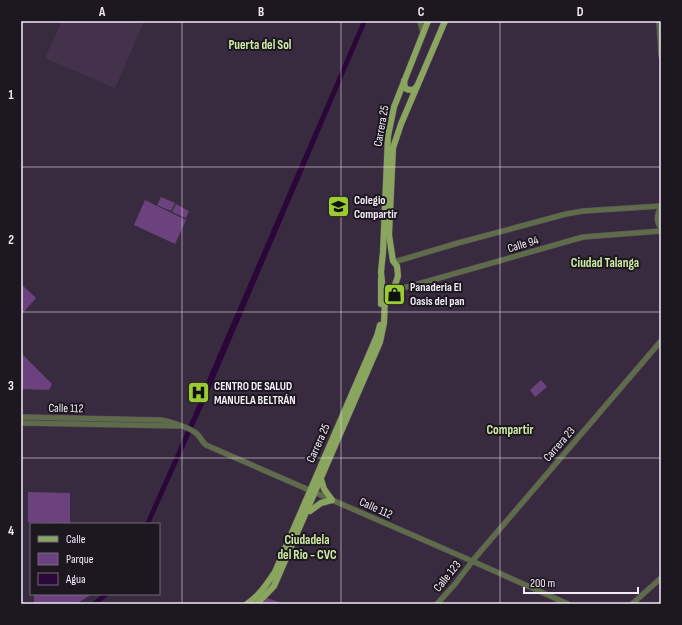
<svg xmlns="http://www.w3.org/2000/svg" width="682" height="625" viewBox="0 0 682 625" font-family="'Sofia Sans Condensed',sans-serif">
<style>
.built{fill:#44324c}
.green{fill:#6c427e}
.water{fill:#2b0638}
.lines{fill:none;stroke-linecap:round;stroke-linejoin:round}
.minor-casing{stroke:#574a5d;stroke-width:6}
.major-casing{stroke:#574a5d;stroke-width:7}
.minor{stroke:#5f6c4a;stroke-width:5}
.major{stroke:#8aa55e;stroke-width:6}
.grid{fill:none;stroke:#f3eaf8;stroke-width:1;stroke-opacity:0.55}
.labels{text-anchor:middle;stroke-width:4;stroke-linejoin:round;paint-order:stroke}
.street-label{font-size:12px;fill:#f3eaf8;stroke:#1d1720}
.poi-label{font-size:12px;font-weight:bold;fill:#f3eaf8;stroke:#1d1720;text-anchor:start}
.neighbourhood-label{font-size:13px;font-weight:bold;fill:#d0eda4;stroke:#1d1720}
.neatline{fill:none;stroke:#f3eaf8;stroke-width:1.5}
.grid-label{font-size:13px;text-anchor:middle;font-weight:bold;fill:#f3eaf8}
</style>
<rect width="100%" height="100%" fill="#392b3f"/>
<polygon class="built" points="62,21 144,21 115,88 45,58"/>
<g class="green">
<polygon points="161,197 175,203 171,211 157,205"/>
<polygon points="145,200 186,220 175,244 134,225"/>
<polygon points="176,204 189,211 186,218 172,212"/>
<polygon points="21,284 36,298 21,315"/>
<polygon points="21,353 52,384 49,390 21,389"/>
<polygon points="541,380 547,387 535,397 530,390"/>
<polygon points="28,492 70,493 70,523 28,522"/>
<polygon points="34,594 92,594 76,604 34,604"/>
<polygon points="267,598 284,604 260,604"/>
</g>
<g class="water">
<polygon points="362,21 367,21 203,406 150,524 145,524 198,404 210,373"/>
<polygon points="103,594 110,594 98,604 90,604"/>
</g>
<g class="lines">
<defs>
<g id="minor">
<polyline points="420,21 423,33"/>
<polyline points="659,21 661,55"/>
<path d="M661 208C656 215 656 221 661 228"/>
<polyline points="394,262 458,243 566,214 583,211 661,206"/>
<polyline points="393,287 403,288 418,284 583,237 661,231"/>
<path d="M21 417 161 420C169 421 190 428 196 433 200 436 202 442 206 445L472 561 568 604"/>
<polyline points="21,423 180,426"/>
<polyline points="437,604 455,584 474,559 661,341"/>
<polyline points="632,604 661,578"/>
</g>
<g id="major">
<path d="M404 81 405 88C409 91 414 91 417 86"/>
<polyline points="382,282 381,272 383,252 388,136 394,107 428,21"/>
<polyline points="381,304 381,279"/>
<polyline points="321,479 324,489 332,500"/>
<polyline points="310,511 321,503 332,500"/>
<path d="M247 604C259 596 267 584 275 572L377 336 380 325"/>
<polyline points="257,604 274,586 380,342 384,323 385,297 389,290 395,285 398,276 397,266 393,261 389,235 393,148 401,124 445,21"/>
</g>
</defs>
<use href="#minor" class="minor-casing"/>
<use href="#major" class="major-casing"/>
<use href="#minor" class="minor"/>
<use href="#major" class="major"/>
</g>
<path class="grid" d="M182 21V604M341 21V604M500 21V604M21 167H661M21 312H661M21 458H661"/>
<defs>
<symbol id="school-square" viewBox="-11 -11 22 22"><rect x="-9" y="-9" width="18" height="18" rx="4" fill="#9bcb33" stroke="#1d1720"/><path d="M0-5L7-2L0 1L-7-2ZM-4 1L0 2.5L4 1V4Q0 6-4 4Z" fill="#111"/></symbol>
<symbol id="shop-square" viewBox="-11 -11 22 22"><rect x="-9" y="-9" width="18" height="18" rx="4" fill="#9bcb33" stroke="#1d1720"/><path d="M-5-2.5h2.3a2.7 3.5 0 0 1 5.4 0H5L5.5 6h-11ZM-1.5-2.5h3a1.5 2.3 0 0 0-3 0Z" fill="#111"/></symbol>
<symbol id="hospital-square" viewBox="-11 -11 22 22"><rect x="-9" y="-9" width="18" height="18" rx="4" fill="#9bcb33" stroke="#1d1720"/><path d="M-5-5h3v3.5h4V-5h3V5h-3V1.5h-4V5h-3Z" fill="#111"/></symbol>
</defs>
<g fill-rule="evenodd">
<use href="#school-square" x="326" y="194" width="25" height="25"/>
<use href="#shop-square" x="382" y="282" width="25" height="25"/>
<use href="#hospital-square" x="186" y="380" width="25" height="25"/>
</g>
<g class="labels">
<g class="street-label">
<text transform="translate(381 126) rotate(-80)" y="4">Carrera 25</text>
<text transform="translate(523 244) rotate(-17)" y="4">Calle 94</text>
<text transform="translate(66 408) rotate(1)" y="4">Calle 112</text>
<text transform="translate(318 443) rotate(-66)" y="4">Carrera 25</text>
<text transform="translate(559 444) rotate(-49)" y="4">Carrera 23</text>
<text transform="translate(376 508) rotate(24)" y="4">Calle 112</text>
<text transform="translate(447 576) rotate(-51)" y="4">Calle 123</text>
</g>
<g class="poi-label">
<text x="354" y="204">Colegio<tspan x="354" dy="14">Compartir</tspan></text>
<text x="410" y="291">Panaderia El<tspan x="410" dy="14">Oasis del pan</tspan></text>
<text x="214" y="390">CENTRO DE SALUD<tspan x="214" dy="14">MANUELA BELTRÁN</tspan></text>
</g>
<g class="neighbourhood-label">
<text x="260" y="49">Puerta del Sol</text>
<text x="605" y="267">Ciudad Talanga</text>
<text x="510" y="434">Compartir</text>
<text x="307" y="544">Ciudadela<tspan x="307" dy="15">del Rio - CVC</tspan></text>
</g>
</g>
<rect width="682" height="625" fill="none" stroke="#1d1720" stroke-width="44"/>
<rect x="30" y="523" width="130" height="72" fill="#1d1720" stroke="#736b76"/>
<rect x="38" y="536" width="20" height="6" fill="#8aa55e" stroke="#736b76"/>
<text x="66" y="543" font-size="12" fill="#f3eaf8">Calle</text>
<rect x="38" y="553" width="20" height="12" fill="#6c427e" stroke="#736b76"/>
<text x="66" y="563" font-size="12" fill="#f3eaf8">Parque</text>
<rect x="38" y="573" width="20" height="12" fill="#2b0638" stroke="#736b76"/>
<text x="66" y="583" font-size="12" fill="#f3eaf8">Agua</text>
<path d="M524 587v6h114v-6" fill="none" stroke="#f3eaf8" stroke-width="2"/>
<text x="530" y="587" font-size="12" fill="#f3eaf8" stroke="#1d1720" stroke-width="3" paint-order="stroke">200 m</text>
<rect x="22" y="22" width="638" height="581" class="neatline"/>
<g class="grid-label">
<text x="102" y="16">A</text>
<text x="261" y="16">B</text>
<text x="421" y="16">C</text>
<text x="580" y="16">D</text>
<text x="11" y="99">1</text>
<text x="11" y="244">2</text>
<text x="11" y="390">3</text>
<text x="11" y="535">4</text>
</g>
</svg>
